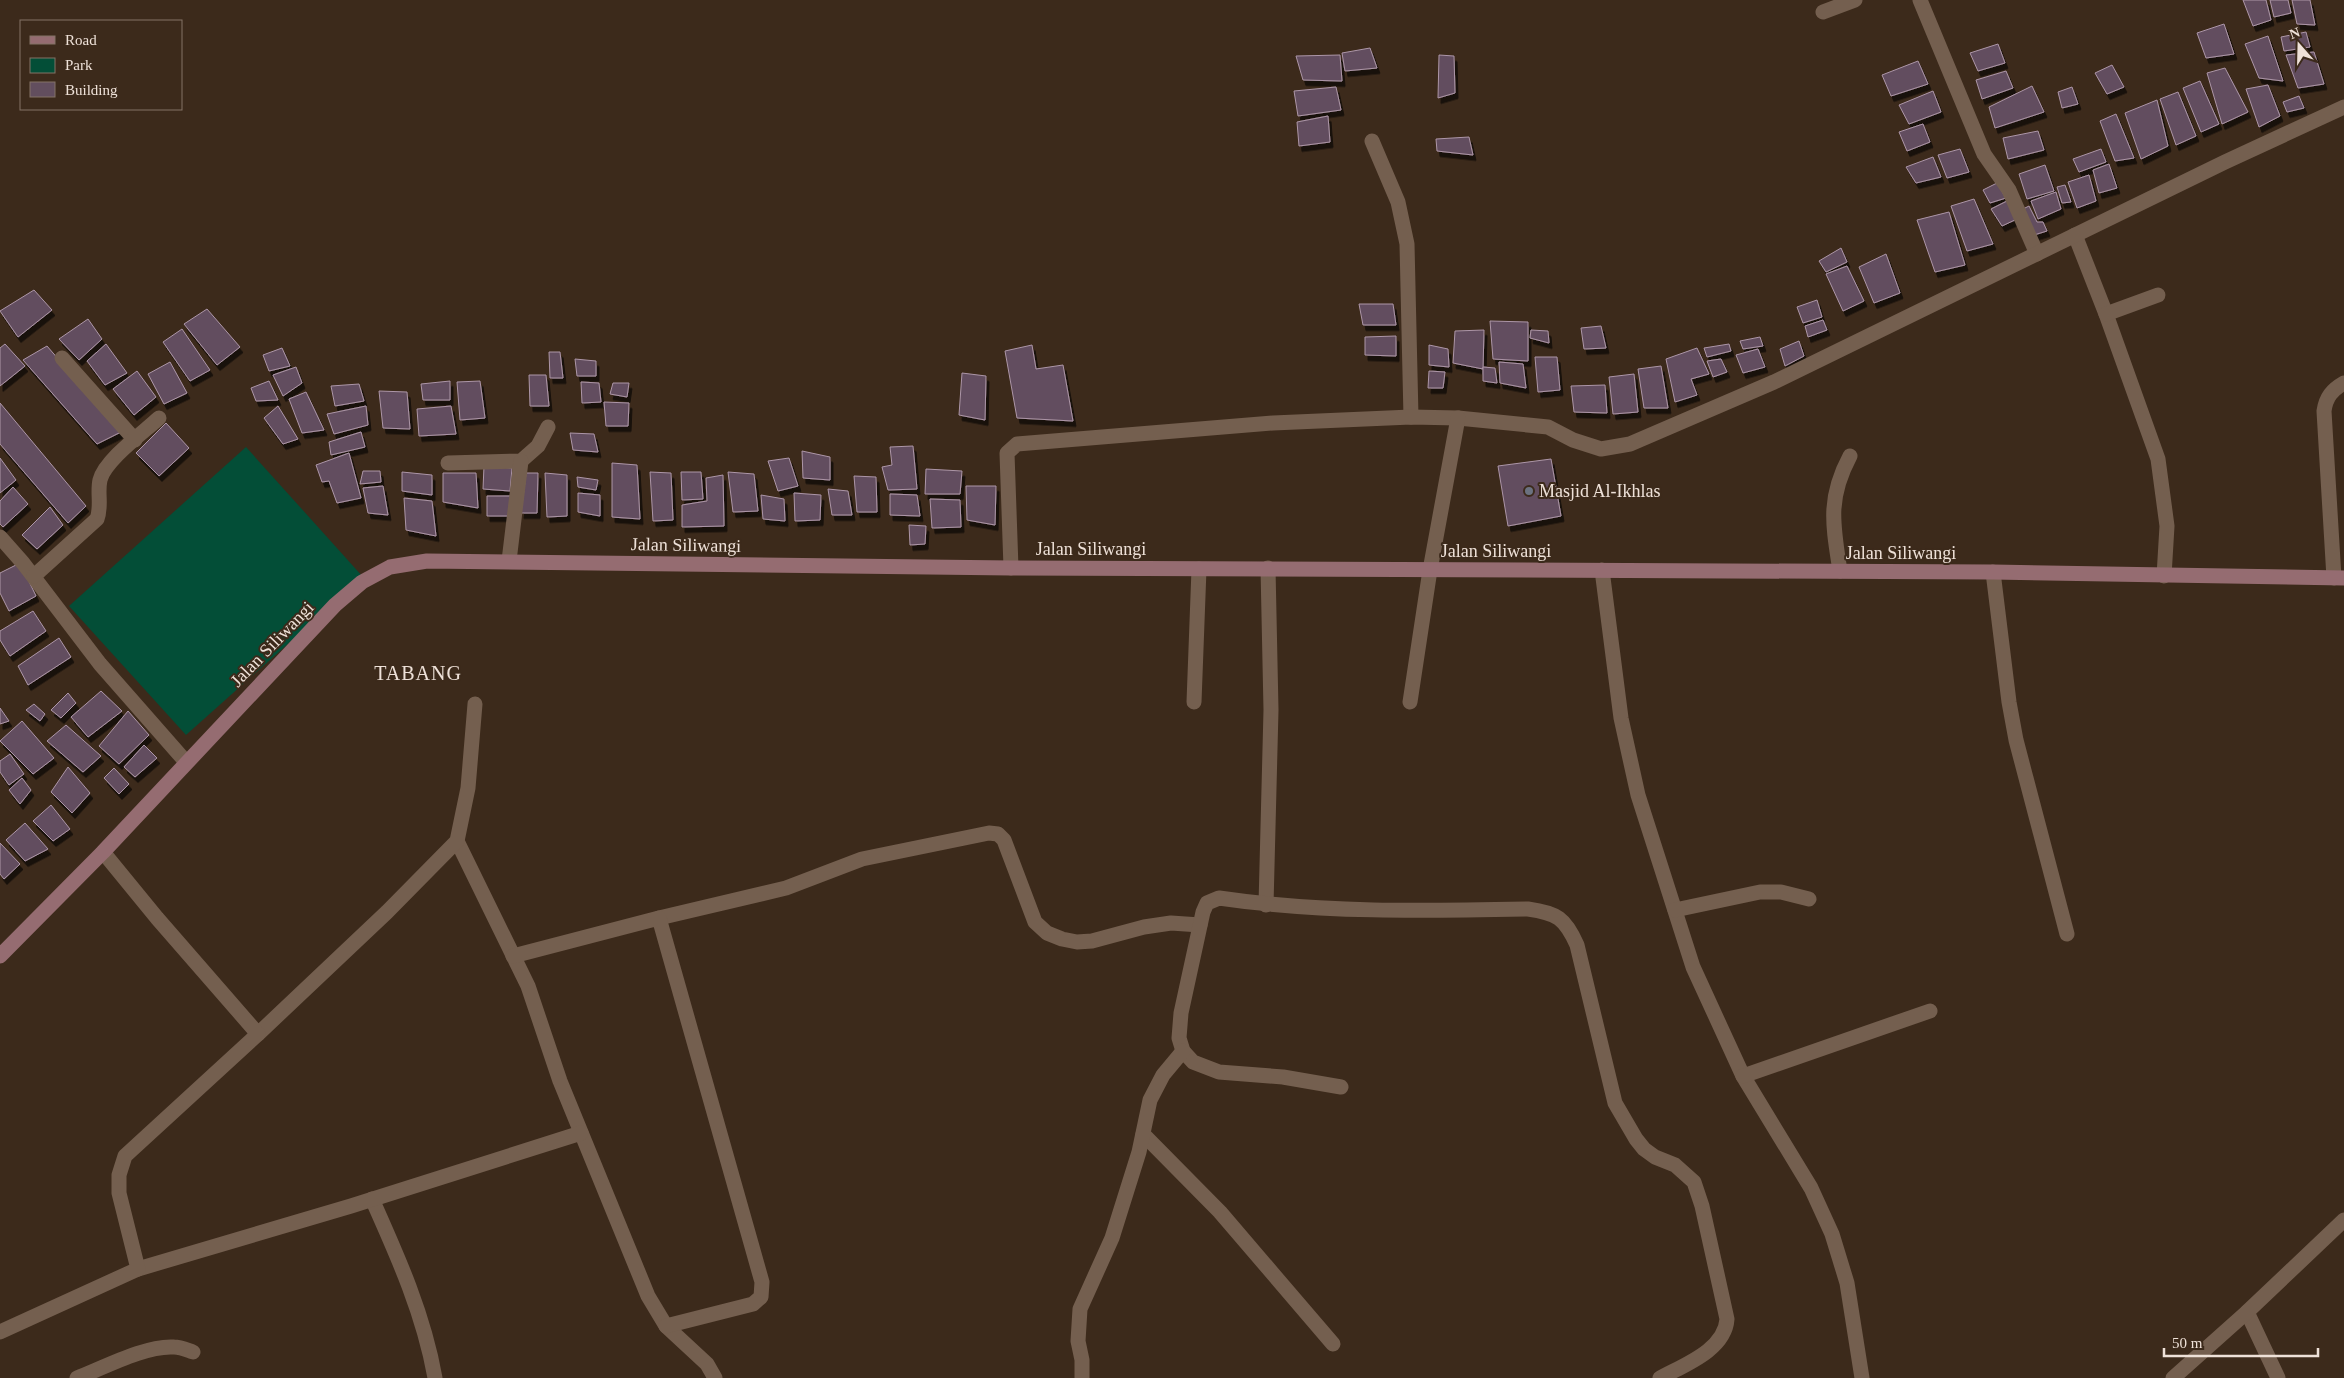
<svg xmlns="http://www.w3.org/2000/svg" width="2344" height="1378" viewBox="0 0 2344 1378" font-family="'Times New Roman',serif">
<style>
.green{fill:#034e37}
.building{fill:#624e5e;stroke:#ad96a8;filter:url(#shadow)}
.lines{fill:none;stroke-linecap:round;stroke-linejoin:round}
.street{stroke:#745f4f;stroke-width:15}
.secondary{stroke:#956c71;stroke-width:15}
.worship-dot{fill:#6b7280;stroke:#3c2a1b;stroke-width:2}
.labels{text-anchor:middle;stroke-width:4;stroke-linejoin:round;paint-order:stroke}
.poi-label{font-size:18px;fill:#eee1d8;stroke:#3c2a1b;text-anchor:start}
.street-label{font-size:18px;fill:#eee1d8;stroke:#3c2a1b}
.quarter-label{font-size:20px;letter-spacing:1px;fill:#eee1d8;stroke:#3c2a1b}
</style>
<defs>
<filter id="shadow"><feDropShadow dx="3" dy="5.5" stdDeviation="0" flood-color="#0009"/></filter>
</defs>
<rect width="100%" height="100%" fill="#3c2a1b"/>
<polygon class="green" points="246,447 363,577 186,735 69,606"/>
<g class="building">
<polygon points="2243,0 2266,0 2271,20 2253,26"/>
<polygon points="2270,0 2288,0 2291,13 2274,17"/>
<polygon points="2292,0 2310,0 2315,25 2297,24"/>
<polygon points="2224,24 2234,54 2206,58 2197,33"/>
<polygon points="2306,32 2310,47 2284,51 2281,37"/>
<polygon points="2268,36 2283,81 2259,78 2245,44"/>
<polygon points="1998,44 2005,63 1978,71 1970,53"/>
<polygon points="1370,48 1377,68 1345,71 1342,53"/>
<polygon points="2314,52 2324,84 2298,88 2286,55"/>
<polygon points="1340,55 1342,81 1303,80 1296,56"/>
<polygon points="1439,55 1454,56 1455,93 1438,98"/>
<polygon points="1918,61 1928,84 1891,96 1882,75"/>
<polygon points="2112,65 2124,87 2107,94 2095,73"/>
<polygon points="2225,68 2248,112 2222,124 2207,73"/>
<polygon points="2006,71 2013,88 1982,99 1976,80"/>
<polygon points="2200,81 2219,124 2201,132 2183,88"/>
<polygon points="2268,85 2280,116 2259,127 2246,89"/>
<polygon points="2032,86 2044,112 1995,128 1989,107"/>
<polygon points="1336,87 1341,110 1298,116 1294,91"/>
<polygon points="2072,87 2078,104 2062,108 2058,92"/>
<polygon points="1933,91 1941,112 1909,124 1899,105"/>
<polygon points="2178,92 2196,136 2176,145 2160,99"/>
<polygon points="2299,96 2304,108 2287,112 2283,102"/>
<polygon points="2157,100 2168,146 2141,159 2125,113"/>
<polygon points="2116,114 2134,158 2115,161 2100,121"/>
<polygon points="1328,116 1330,142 1299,146 1297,122"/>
<polygon points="1923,124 1930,142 1907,151 1899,132"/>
<polygon points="2038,131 2044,150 2008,159 2003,138"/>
<polygon points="1469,137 1473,155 1437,151 1436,139"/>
<polygon points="1960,149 1969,172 1947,178 1938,155"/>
<polygon points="2101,149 2106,162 2079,172 2073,159"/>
<polygon points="1933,157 1941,177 1916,183 1906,167"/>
<polygon points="2109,164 2117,188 2099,193 2093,170"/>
<polygon points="2045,165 2054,191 2027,199 2019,174"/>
<polygon points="2089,175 2096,201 2077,208 2068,182"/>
<polygon points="1997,183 2006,198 1990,203 1983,190"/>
<polygon points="2065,185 2071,202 2062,203 2057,187"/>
<polygon points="2056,192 2061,209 2038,219 2031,201"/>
<polygon points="1974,199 1993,244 1967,251 1951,206"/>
<polygon points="2009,200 2017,219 2002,226 1991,209"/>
<polygon points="2029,206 2037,222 2043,222 2047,231 2034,235 2023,209"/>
<polygon points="1949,212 1965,265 1935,272 1917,220"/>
<polygon points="1841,248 1847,262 1826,272 1819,261"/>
<polygon points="1886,254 1900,293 1874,303 1859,267"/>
<polygon points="1847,266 1864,301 1843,311 1826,274"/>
<polygon points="34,290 52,310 18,337 0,311"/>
<polygon points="1817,300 1822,317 1803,323 1797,307"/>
<polygon points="1359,304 1393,304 1396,325 1363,325"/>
<polygon points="207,309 240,347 217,365 184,324"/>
<polygon points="88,319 102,339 79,360 59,339"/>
<polygon points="1823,320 1827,330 1808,337 1805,326"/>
<polygon points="1490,321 1528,322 1528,361 1493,359"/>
<polygon points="1601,326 1606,348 1584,349 1581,328"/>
<polygon points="182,329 210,370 190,381 163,342"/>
<polygon points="1484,330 1483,369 1453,363 1455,331"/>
<polygon points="1531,330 1548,331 1549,343 1530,338"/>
<polygon points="1396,336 1396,356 1365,355 1365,337"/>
<polygon points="1760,337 1763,346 1743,349 1740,341"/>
<polygon points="1799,341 1804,356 1785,366 1780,349"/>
<polygon points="5,344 25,366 0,386 0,348"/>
<polygon points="106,344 127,373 105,385 87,361"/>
<polygon points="1729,344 1731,351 1707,357 1704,348"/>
<polygon points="1032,345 1036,369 1063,365 1073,421 1017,418 1005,351"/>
<polygon points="1429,345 1448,349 1449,367 1429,365"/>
<polygon points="47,346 121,432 97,444 23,360"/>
<polygon points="282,348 290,366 269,371 263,355"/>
<polygon points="1697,348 1709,374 1691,379 1697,395 1675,402 1666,359"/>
<polygon points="1758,349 1765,367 1743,373 1736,355"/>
<polygon points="549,352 560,352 563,378 550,378"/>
<polygon points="1535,357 1557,357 1560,390 1538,392"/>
<polygon points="575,359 596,361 596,376 577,376"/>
<polygon points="1721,359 1727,372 1713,377 1707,361"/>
<polygon points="170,362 187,393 164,404 148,374"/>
<polygon points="1499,362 1523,364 1526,388 1500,383"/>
<polygon points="1661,366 1668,408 1644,408 1638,369"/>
<polygon points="296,367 302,383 283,396 273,375"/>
<polygon points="1483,367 1495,368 1497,383 1483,381"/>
<polygon points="137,371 156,397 134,415 113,389"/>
<polygon points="1429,371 1445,372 1443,388 1428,388"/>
<polygon points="962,373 986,376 985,420 959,415"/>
<polygon points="1634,374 1638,412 1613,414 1609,377"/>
<polygon points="529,375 546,375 549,406 530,406"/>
<polygon points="269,381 278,400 256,401 251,388"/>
<polygon points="450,381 450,400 423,400 421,384"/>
<polygon points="480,381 485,418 460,420 457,382"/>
<polygon points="581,382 599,383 601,402 582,403"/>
<polygon points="613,383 629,383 627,397 610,394"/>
<polygon points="359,384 364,401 335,406 331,386"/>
<polygon points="1605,385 1607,413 1574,412 1571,386"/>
<polygon points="379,391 407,392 410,429 383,428"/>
<polygon points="306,392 324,430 302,433 289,399"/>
<polygon points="604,402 629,403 628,426 606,426"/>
<polygon points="0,403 86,506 68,523 0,444"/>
<polygon points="278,406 298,439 283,444 264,418"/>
<polygon points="366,406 368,425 334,434 327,414"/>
<polygon points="451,406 456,434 419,436 417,409"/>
<polygon points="166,423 189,448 159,476 136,453"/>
<polygon points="361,432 365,447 331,455 329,442"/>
<polygon points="570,433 594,434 598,452 573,450"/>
<polygon points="913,446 917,489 888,490 882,467 892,465 890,447"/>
<polygon points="802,451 830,457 830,480 803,478"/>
<polygon points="349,453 361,498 337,503 329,481 322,482 316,465"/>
<polygon points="0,458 16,480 0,493"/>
<polygon points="789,458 798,486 778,491 768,461"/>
<polygon points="1551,459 1561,516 1508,526 1498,466"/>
<polygon points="612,463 637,465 640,519 612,517"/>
<polygon points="484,466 512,468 510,491 483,489"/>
<polygon points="926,469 962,471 960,494 925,494"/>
<polygon points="363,471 380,471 381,482 360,484"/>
<polygon points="402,472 432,475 432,495 402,491"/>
<polygon points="650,472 671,473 673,520 653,521"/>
<polygon points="681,472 701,472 703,499 682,500"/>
<polygon points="728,472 754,474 758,511 733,512"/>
<polygon points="443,473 476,473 478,508 443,502"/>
<polygon points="526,473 538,473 537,513 521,513"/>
<polygon points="545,473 567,475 567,516 547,517"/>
<polygon points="723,475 724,526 682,527 682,505 707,501 706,478"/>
<polygon points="854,476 876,477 877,512 857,512"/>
<polygon points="577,477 598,480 596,490 578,487"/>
<polygon points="383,486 388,515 368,513 363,488"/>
<polygon points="966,486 996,486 995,525 967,520"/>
<polygon points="13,487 28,504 3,527 0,524 0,501"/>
<polygon points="828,489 848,491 852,515 832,515"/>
<polygon points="578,493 600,495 600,516 578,512"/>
<polygon points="794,493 821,495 820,520 795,521"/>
<polygon points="890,494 917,495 920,516 890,515"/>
<polygon points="761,495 784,499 785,521 763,519"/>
<polygon points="487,496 511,496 510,516 487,516"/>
<polygon points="404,498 432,501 436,536 406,530"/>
<polygon points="930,499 960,500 961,527 932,528"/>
<polygon points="50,507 63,525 37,549 22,535"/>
<polygon points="909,525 926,526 925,544 910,545"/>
<polygon points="20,563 36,596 9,611 0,593 0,573"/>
<polygon points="33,611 46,631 10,656 0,640 0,631"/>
<polygon points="59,638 71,657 28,685 18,666"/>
<polygon points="101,691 122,711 88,737 71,717"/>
<polygon points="68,693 76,703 61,718 51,710"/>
<polygon points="34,704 45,714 40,721 26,710"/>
<polygon points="0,708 9,721 0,724"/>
<polygon points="128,711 149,735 119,764 99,746"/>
<polygon points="22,721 54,758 33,774 0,741"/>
<polygon points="66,725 101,756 83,772 47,741"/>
<polygon points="144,745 157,758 135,777 124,767"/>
<polygon points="10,754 24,774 9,785 0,772 0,761"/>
<polygon points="68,767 90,793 72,813 51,792"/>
<polygon points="114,768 129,784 119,794 104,778"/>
<polygon points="22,778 31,790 20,804 9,790"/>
<polygon points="51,805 70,829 53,841 33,821"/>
<polygon points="25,823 48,849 25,861 6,840"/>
<polygon points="0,843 20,864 4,879 0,874"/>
</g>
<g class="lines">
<g class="street">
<polyline points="1920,0 1984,154 2009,190 2037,254"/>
<polyline points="1823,12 1855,0"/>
<polyline points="1372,141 1398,202 1407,244 1411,417"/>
<polyline points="2075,235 2106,314 2158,459 2167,526 2164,576"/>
<polyline points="2106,314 2158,295"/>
<polyline points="62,358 135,440"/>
<polyline points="448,463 521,461 538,446 548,427"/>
<polyline points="0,537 23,563 100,664 186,762"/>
<polyline points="509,561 521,461"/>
<polyline points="1011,568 1007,453 1017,444 1273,423 1411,417 1458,418 1548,427 1573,440 1601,449 1630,444 1774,382 2225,162 2344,107"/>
<polyline points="1602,570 1621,718 1638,795 1693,967 1743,1076 1811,1188 1832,1234 1847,1283 1862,1378"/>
<path d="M1840 571C1833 525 1827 499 1850 456"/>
<polyline points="1993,572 2009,702 2016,740 2067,934"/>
<path d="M34 576 97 519C102 506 97 493 100 480 105 460 144 432 159 418"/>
<path d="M2334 578 2324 411C2326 397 2332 390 2344 383"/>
<polyline points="1194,702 1199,569"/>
<polyline points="1410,702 1430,570 1458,418"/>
<polyline points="457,841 528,986 560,1081 648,1296 666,1326 707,1364 715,1378"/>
<polyline points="1266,905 1271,710 1268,568"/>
<polyline points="1675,910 1760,892 1781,892 1809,899"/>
<polyline points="659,918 786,888 862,859 989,833 998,834 1004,840 1035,922 1047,933 1062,939 1077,942 1092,941 1144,927 1171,923 1200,925"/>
<polyline points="513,956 659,918 762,1282 761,1297 753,1304 666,1326"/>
<polyline points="258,1034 387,912 457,841 468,788 475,704"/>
<polyline points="1743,1076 1930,1011"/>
<path d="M1341 1087 1283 1077 1219 1072 1193 1062 1183 1051 1179 1038 1181 1013 1203 912 1207 903 1219 898C1321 913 1425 911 1528 909 1557 913 1565 918 1577 945L1615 1103 1636 1139 1644 1149 1655 1157 1675 1165 1694 1182 1702 1206 1727 1319C1725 1350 1684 1365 1660 1378"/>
<polyline points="1143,1134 1220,1212 1333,1344"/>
<path d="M372 1199C398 1257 424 1315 435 1378"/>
<polyline points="138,1269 351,1206 581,1133"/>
<polyline points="2247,1312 2278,1378"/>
<polyline points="0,1332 138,1269 119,1193 119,1175 125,1156 258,1034 157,918 103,852"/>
<path d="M77 1378C103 1368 146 1345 174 1347 181 1347 187 1350 193 1352"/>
<polyline points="1082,1378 1082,1360 1078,1341 1080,1309 1112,1238 1139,1152 1150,1100 1163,1075 1183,1051"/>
<polyline points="2173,1378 2247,1312 2344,1220"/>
</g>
<polyline class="secondary" points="0,956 103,852 335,605 362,582 390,567 427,561 1011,568 1993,572 2344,578"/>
</g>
<circle class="worship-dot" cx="1529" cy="491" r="5"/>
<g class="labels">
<g class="poi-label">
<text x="1539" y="497">Masjid Al-Ikhlas</text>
</g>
<g class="street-label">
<text transform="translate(686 545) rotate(1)" y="6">Jalan Siliwangi</text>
<text x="1091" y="555">Jalan Siliwangi</text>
<text x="1496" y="557">Jalan Siliwangi</text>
<text x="1901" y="559">Jalan Siliwangi</text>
<text transform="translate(272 644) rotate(-46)" y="6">Jalan Siliwangi</text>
</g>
<g class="quarter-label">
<text x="418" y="680">TABANG</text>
</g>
</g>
<rect x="20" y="20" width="162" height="90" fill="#3c2a1b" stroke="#837367"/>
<rect x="30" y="36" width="25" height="8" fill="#956c71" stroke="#837367"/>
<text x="65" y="45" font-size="15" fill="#eee1d8">Road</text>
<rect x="30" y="58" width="25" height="15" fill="#034e37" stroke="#837367"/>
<text x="65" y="70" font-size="15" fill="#eee1d8">Park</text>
<rect x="30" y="82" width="25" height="15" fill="#624e5e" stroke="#837367"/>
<text x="65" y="95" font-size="15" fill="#eee1d8">Building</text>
<g transform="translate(2299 45) rotate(340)" stroke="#3c2a1b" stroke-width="4" paint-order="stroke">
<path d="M0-4L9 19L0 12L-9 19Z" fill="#eee1d8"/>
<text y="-8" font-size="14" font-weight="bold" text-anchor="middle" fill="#eee1d8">N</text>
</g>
<path d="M2164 1348v8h154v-8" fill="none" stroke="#eee1d8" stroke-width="2.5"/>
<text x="2172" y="1348" font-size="15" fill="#eee1d8" stroke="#3c2a1b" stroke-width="4" paint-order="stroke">50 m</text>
</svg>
